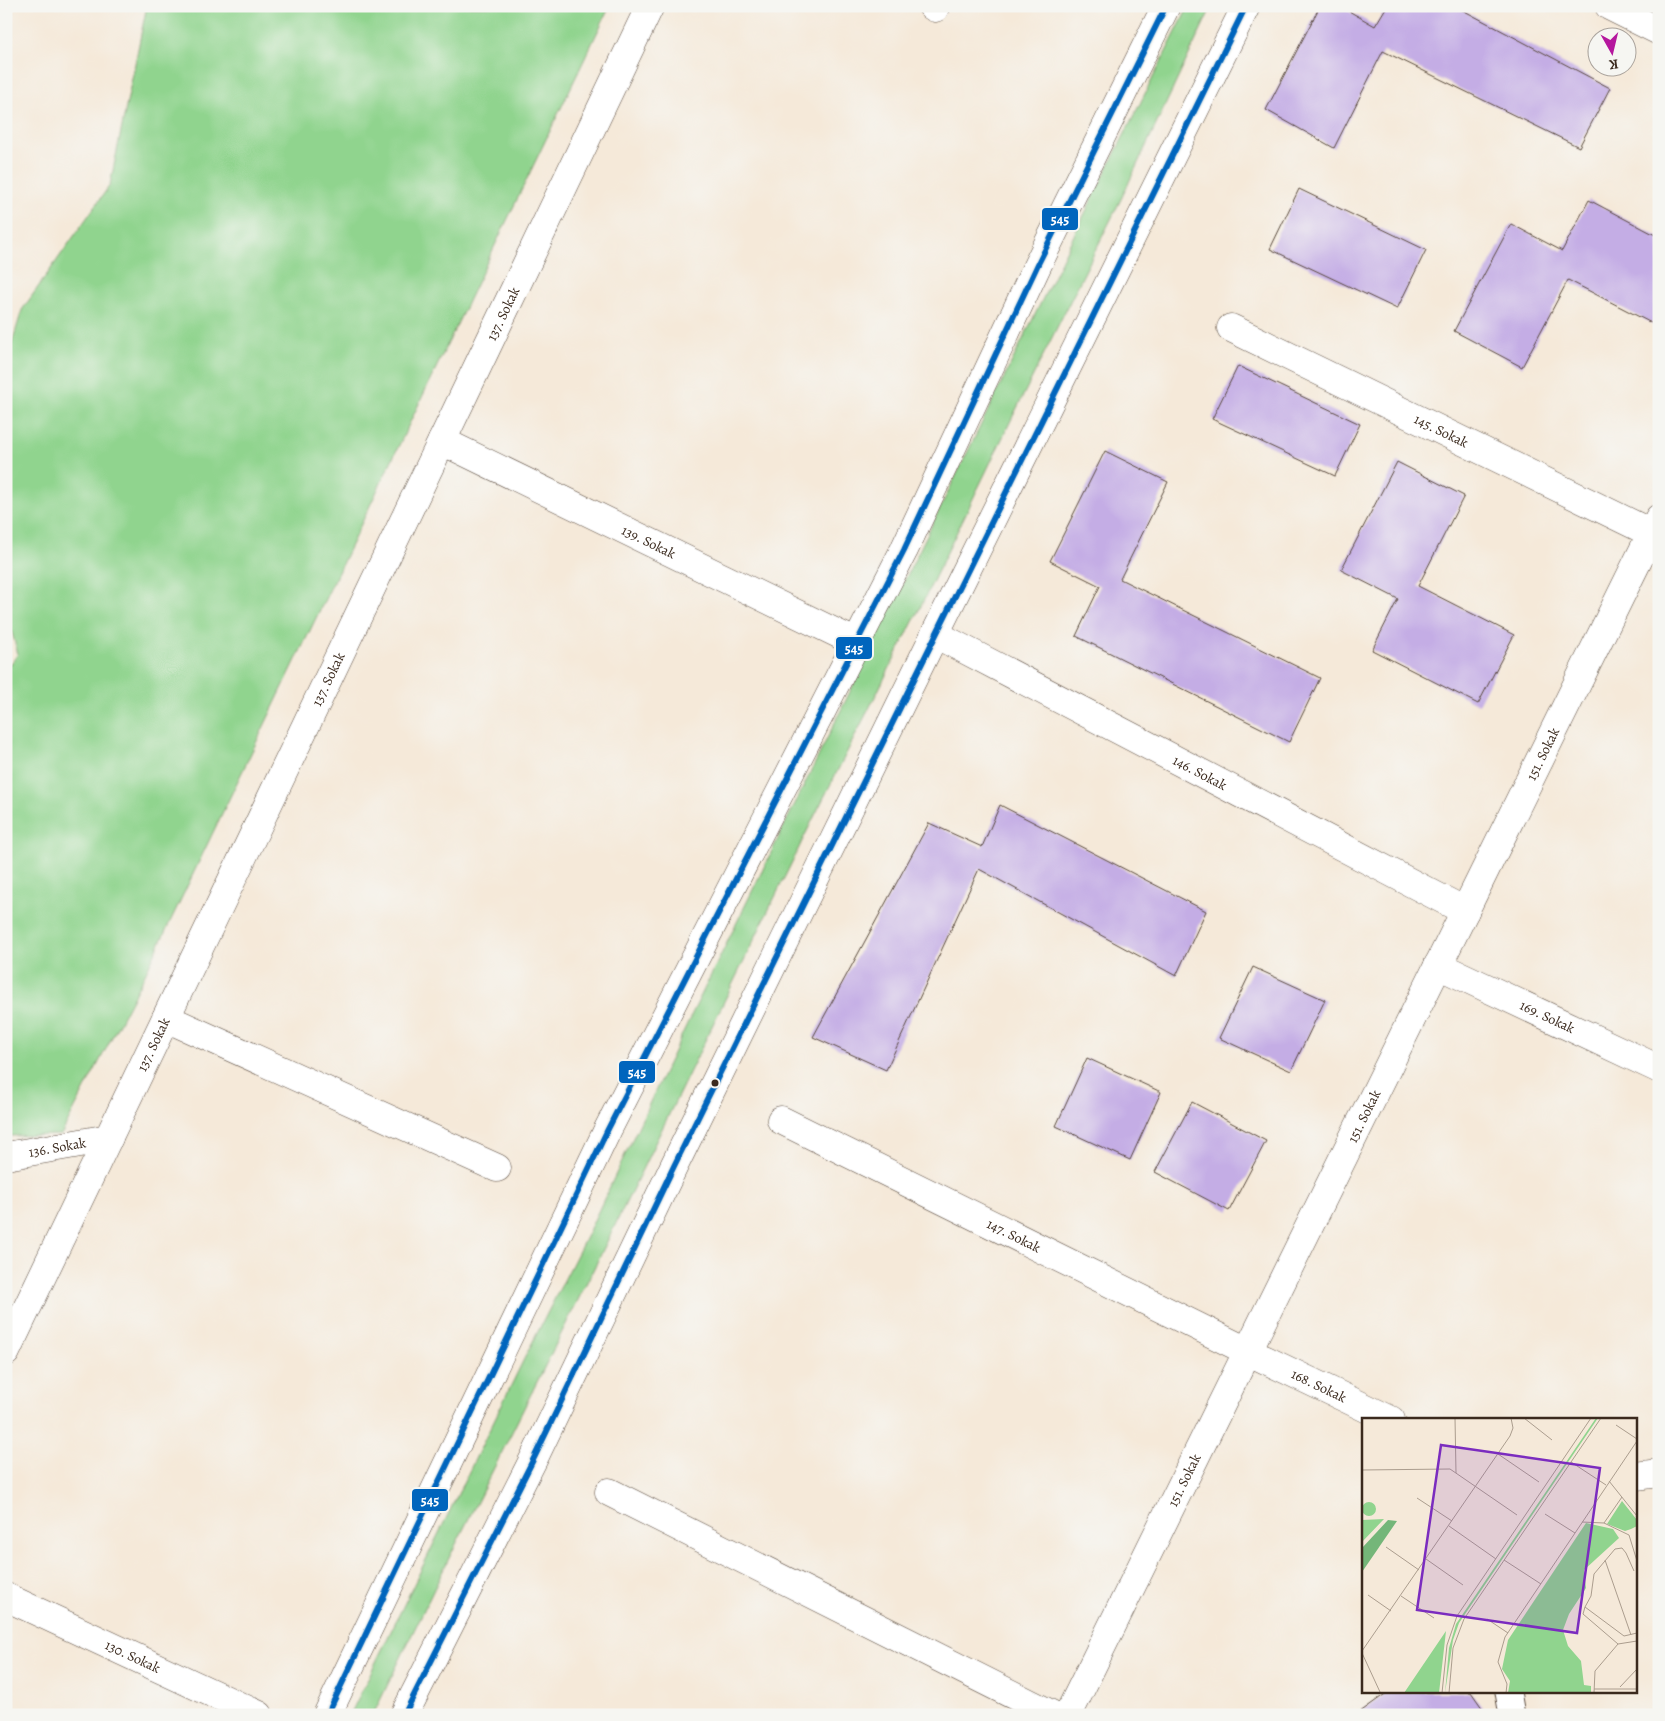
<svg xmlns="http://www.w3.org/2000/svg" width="1665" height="1721" viewBox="0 0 1665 1721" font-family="Alegreya,serif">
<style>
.green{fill:#90d48e;stroke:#667f56}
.building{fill:#c4ade5}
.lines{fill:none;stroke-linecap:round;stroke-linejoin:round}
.pedestrian-casing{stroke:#57473a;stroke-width:27}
.minor-casing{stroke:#57473a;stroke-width:29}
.primary-casing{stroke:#57473a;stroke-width:29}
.pedestrian{stroke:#fff;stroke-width:25}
.minor{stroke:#fff;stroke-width:28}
.primary{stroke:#fff;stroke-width:28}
.bus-1-casing{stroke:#f6f6f2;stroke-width:10}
.bus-1{stroke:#0065bd;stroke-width:6}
.bus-dot{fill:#3b2a1e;stroke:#f6f6f2;stroke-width:2}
.labels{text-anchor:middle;stroke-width:4;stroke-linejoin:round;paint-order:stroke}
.street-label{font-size:14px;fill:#3b2a1e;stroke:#f6f6f2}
.inset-road{fill:none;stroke:#ab9d8e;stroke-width:1}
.view{fill:#7b2cbf;fill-opacity:0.15;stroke:#7b2cbf;stroke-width:2.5}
.inset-edge{fill:none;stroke:#3b2a1e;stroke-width:2.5}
.line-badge{stroke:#f6f6f2;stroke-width:2}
.badge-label{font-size:14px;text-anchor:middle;font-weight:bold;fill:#fff}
</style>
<rect width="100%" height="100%" fill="#f6f6f2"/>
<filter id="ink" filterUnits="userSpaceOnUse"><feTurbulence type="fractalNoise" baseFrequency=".02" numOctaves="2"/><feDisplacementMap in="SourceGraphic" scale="10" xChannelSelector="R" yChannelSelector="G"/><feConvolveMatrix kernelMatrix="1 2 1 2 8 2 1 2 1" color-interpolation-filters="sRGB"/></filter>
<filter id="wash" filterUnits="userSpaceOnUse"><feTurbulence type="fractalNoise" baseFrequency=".0096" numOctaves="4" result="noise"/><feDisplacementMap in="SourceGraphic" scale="20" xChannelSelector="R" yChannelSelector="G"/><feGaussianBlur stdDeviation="1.12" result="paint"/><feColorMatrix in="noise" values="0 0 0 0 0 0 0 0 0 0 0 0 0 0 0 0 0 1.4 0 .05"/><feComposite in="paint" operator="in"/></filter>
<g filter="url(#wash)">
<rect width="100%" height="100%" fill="#f5e9d9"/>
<g class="green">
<polygon points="145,6 610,6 146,972 61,1135 6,1136 6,670 18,654 6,612 6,363 22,310 110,185 146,10"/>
<polygon points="1189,6 1212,6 1121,199 1015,412 920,608 811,823 601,1254 451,1554 373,1715 350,1715 525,1357 586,1237 687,1024 1075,233"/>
</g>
<g id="blocks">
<g class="building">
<polygon points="1320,6 1340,6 1375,26 1387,6 1455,6 1610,88 1579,147 1383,51 1334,148 1266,110"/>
<polygon points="1299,189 1426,250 1397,309 1270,249"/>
<polygon points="1589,200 1659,237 1659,327 1568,280 1522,367 1454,331 1511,224 1562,251"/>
<polygon points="1238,366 1360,424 1335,476 1212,419"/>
<polygon points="1105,451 1168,482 1120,579 1320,678 1289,742 1076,636 1100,586 1050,561"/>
<polygon points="1397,462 1464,496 1418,586 1514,635 1478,704 1372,650 1398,599 1341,570"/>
<polygon points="1000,805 1206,911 1176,976 979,869 886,1070 813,1037 929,823 982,847"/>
<polygon points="1253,967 1325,1000 1291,1071 1219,1038"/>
<polygon points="1087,1058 1161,1092 1130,1160 1056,1126"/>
<polygon points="1192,1102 1266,1141 1229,1211 1155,1172"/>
<polygon points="1388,1692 1471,1692 1485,1712 1481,1715 1356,1715"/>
</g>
</g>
</g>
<g filter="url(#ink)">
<use href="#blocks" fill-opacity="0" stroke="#57473a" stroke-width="1"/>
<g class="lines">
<defs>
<polyline id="pedestrian" points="1508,1692 1512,1715"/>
<g id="minor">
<polyline points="932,6 935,8"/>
<polyline points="1609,6 1659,31"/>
<path id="s1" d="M1231 328 1651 533"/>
<path id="s2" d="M442 441 855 642"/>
<path id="s3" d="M935 634 1465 911"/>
<path id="s4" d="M1438 965 1659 1069"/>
<polyline points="166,1018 497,1168"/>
<path id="s5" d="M781 1120 1247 1351 1391 1420"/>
<path id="s6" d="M6 1156 109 1138"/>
<path id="s7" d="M6 1352 650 6"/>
<polyline points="1636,1476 1659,1473"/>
<polyline points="609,1492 1053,1715"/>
<path id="s8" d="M6 1597 259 1715"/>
<path id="s9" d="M1068 1715 1659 518"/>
</g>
<g id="primary">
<polyline points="327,1715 608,1129 904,550 1038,264 1166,6"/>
<polyline points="404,1715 535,1456 674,1166 935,634 1246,6"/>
</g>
</defs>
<use href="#pedestrian" class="pedestrian-casing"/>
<use href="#minor" class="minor-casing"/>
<use href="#primary" class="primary-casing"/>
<use href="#pedestrian" class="pedestrian"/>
<use href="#minor" class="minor"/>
<use href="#primary" class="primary"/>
<defs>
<g id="bus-1">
<polyline points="327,1715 608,1129 904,550 1038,264 1166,6"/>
<polyline points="404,1715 535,1456 674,1166 1246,6"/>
</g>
</defs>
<use href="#bus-1" class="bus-1-casing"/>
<use href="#bus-1" class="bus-1"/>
</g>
</g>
<circle class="bus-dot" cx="715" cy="1083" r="4.5"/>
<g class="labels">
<g class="street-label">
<text dy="5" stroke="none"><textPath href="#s7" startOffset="1151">137. Sokak</textPath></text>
<text dy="5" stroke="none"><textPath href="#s1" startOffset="234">145. Sokak</textPath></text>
<text dy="5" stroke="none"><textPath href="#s2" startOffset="230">139. Sokak</textPath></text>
<text dy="5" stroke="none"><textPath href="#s7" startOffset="746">137. Sokak</textPath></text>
<text dy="5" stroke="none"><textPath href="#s9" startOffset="1072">151. Sokak</textPath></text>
<text dy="5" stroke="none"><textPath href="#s3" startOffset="299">146. Sokak</textPath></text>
<text dy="5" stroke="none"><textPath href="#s4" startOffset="121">169. Sokak</textPath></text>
<text dy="5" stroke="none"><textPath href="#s7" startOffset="341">137. Sokak</textPath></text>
<text dy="5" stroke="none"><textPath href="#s9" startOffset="668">151. Sokak</textPath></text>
<text dy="5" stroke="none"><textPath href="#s6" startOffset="52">136. Sokak</textPath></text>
<text dy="5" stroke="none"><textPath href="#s5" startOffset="260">147. Sokak</textPath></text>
<text dy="5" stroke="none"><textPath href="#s5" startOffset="600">168. Sokak</textPath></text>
<text dy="5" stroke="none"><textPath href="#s9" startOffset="262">151. Sokak</textPath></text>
<text dy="5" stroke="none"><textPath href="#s8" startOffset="140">130. Sokak</textPath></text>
</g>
</g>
<g transform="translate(1362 1418)">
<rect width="275" height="275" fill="#f5e9d9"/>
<path d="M234 0H236L97 205 91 222 83 275 87 230 94 206ZM260 83 275 102V108L269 111 263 113 245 106ZM0 91a7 7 0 1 1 14 0a7 7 0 1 1-14 0ZM22 101 0 124V102ZM224 105 251 111 257 120 222 152 224 170 207 196 201 212 206 228 219 243 222 267 229 268V275H146L148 263 140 251 146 222ZM84 213 77 275H42Z" fill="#90d48e"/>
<path d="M26 102 35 103 0 154V130Z" fill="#74b679"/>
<path class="inset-road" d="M93 0 94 55M162 0 190 22M254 7 275 21M136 36 177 64M209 44 244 67M0 52 88 51 155 97M247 63 275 98M55 80 90 103M183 96 213 115M220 104 242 105 267 117 275 143M242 105 260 79M87 108 134 141M24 129 57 152M64 141 101 167M142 142 179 166M243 142 269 217M272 153 264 135 260 130 253 131 232 156 229 178 223 189 262 218 275 215M6 177 29 193M39 178 72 200M223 189 221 196 256 226M125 201 146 215M0 233 148 18 151 10 149 0M0 235 18 274M258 269 275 251M232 271H275M80 275 85 227 95 198 229 0M87 275 91 230 102 201 239 0M144 275 145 266 136 244 143 219 275 23M232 275 233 253 256 226 275 223"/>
<path class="view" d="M79 27 238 50 215 215 55 192Z"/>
<rect width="275" height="275" class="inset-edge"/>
</g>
<g class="line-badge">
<rect x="1041" y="207" width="38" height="24" rx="5" fill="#0065bd"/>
<rect x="835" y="636" width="38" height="24" rx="5" fill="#0065bd"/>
<rect x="618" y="1060" width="38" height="24" rx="5" fill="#0065bd"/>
<rect x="411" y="1488" width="38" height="24" rx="5" fill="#0065bd"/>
</g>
<g class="badge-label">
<text x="1060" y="224">545</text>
<text x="854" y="653">545</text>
<text x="637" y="1077">545</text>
<text x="430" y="1505">545</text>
</g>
<rect width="1665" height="1721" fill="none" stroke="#f6f6f2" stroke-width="25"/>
<g transform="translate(1612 52) rotate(172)"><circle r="24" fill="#f6f6f2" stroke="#aba49d"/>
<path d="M0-4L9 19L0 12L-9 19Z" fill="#b5179e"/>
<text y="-8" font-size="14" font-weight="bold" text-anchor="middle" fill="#3b2a1e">K</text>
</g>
</svg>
